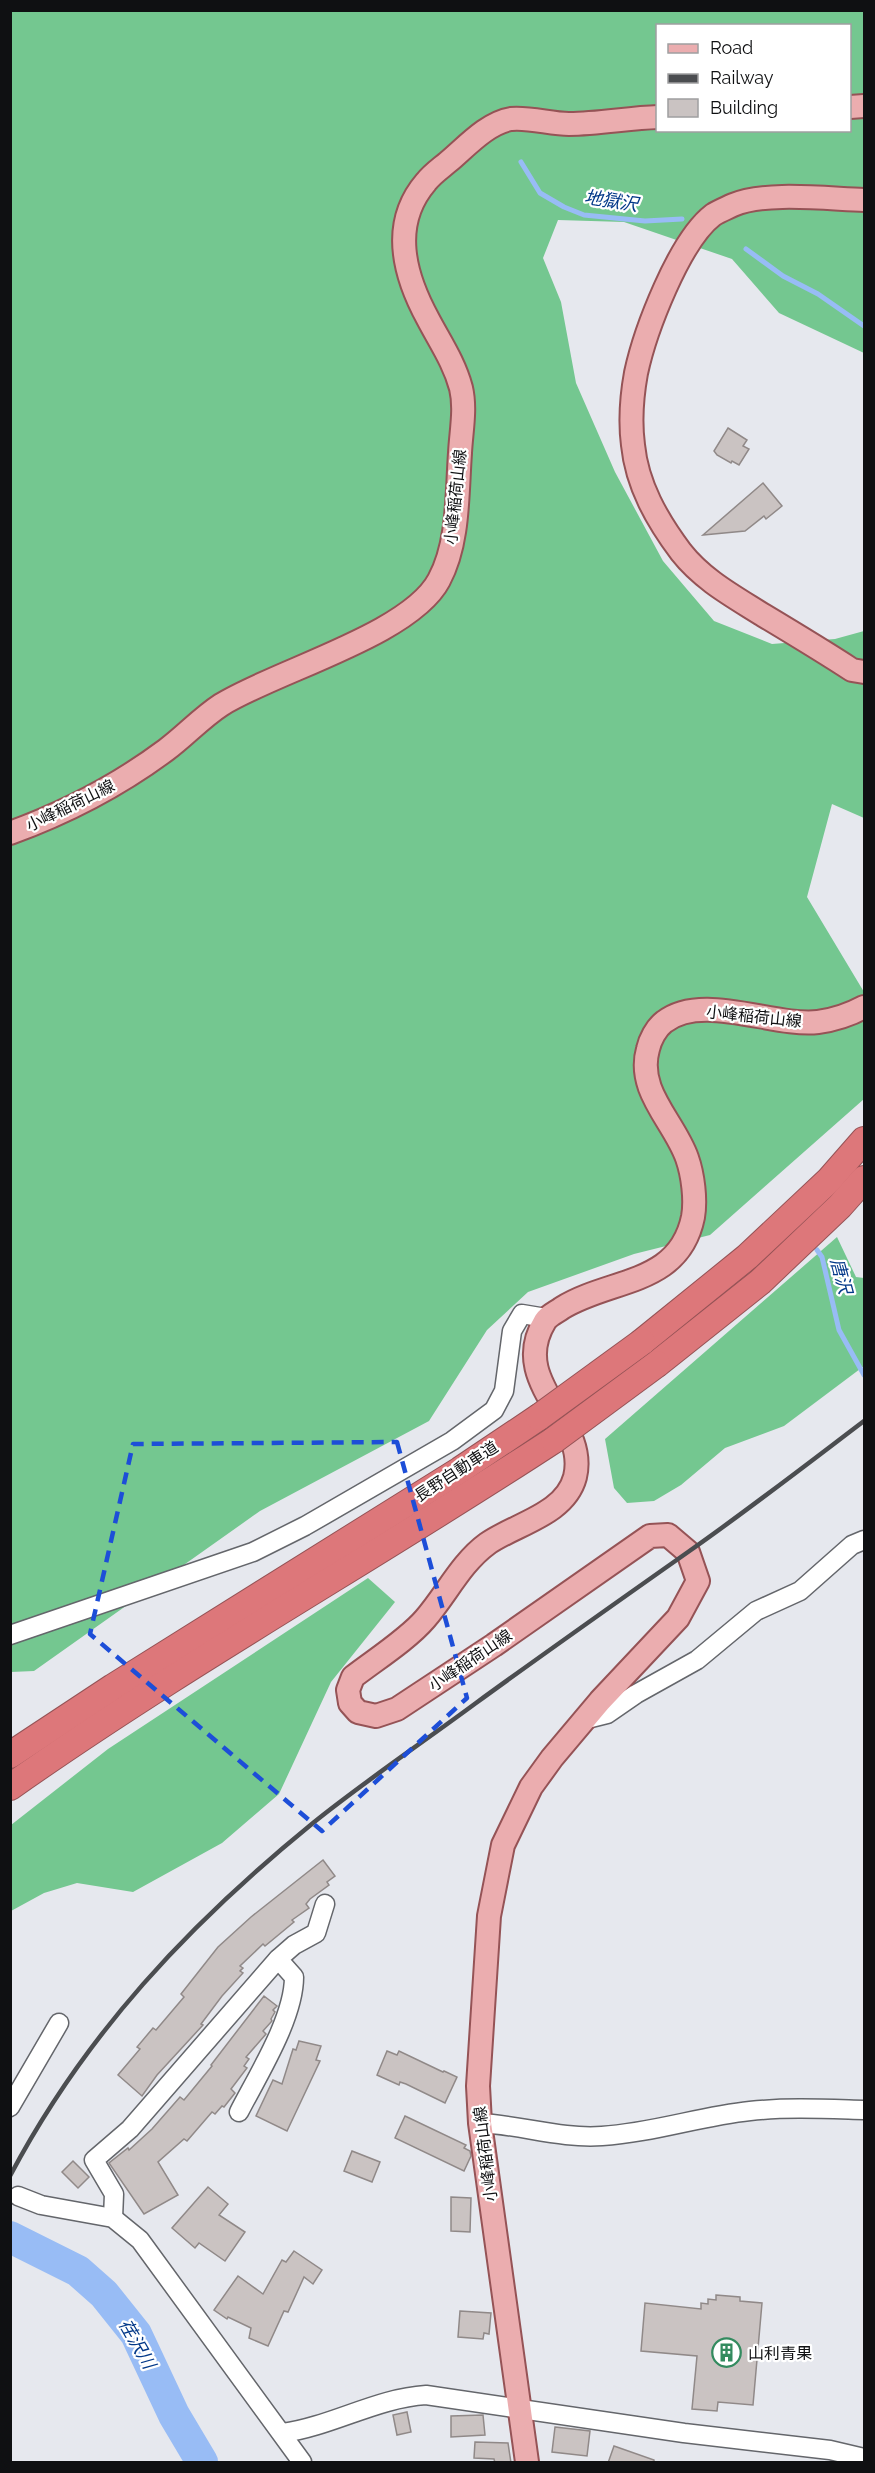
<svg xmlns="http://www.w3.org/2000/svg" width="875" height="2473" viewBox="0 0 875 2473" font-family="Raleway,'Noto Sans JP',sans-serif">
<style>
.forest{fill:#74c790;fill-rule:evenodd}
.lines{fill:none;stroke-linecap:round;stroke-linejoin:round}
.stream{stroke:#98bcf5;stroke-width:5}
.river{stroke:#98bcf5;stroke-width:32}
.building{fill:#cac3c2;stroke:#908988;stroke-width:1.5}
.minor-casing{stroke:#64666b;stroke-width:21}
.major-casing{stroke:#955356;stroke-width:26}
.highway-casing{stroke:#955356;stroke-width:28}
.minor{stroke:#fff;stroke-width:18}
.major{stroke:#ebadaf;stroke-width:22}
.highway{stroke:#dd777a;stroke-width:26}
.rail{stroke:#4b4d50;stroke-width:4.5}
.highway-bridge-casing{stroke:#955356;stroke-width:28;stroke-linecap:butt}
.highway-bridge{stroke:#dd777a;stroke-width:26}
.marked{fill:none;stroke:#1d4ed8;stroke-width:4.5;stroke-dasharray:12 8;stroke-linejoin:round}
.labels{text-anchor:middle;stroke-width:4.5;stroke-linejoin:round;paint-order:stroke}
.street-label{font-size:16px;fill:#0f1012;stroke:#fff}
.poi-label{font-size:16px;fill:#0f1012;stroke:#fff;text-anchor:start}
.water-label{font-size:18px;font-style:italic;fill:#043989;stroke:#fff}
</style>
<rect width="100%" height="100%" fill="#e6e8ee"/>
<g class="forest">
<path d="M10 11H864V353L779 313 732 259 624 222 558 220 543 258 561 302 576 383 615 472 663 561 714 621 772 644 835 639 864 631V818L832 804 807 897 864 992V1099L710 1235 634 1254 528 1292 487 1330 429 1421 260 1511 34 1671 11 1672ZM658 26H850V130H658Z"/>
<polygon points="837,1237 856,1277 864,1278 864,1366 784,1426 725,1448 681,1485 654,1501 627,1503 614,1488 605,1439"/>
<polygon points="368,1578 395,1602 331,1682 279,1794 222,1843 133,1892 77,1883 44,1893 11,1911 11,1825 108,1749"/>
</g>
<g class="lines">
<g class="stream">
<polyline points="521,162 540,193 564,207 584,215 645,221 682,219"/>
<polyline points="746,249 783,276 818,294 864,326"/>
<polyline points="817,1250 822,1257 839,1330 864,1375"/>
</g>
<polyline class="river" points="10,2237 78,2271 104,2294 136,2334 174,2415 202,2462"/>
</g>
<g class="building">
<polygon points="728,428 747,440 743,446 749,449 739,465 732,461 731,463 717,455 714,451"/>
<polygon points="763,483 782,506 766,519 764,516 745,531 703,535"/>
<polygon points="323,1860 335,1876 327,1882 329,1885 310,1899 306,1904 309,1908 292,1920 294,1922 265,1946 263,1944 240,1966 243,1968 240,1971 243,1973 222,1996 201,2024 203,2025 157,2075 142,2096 118,2075 140,2049 137,2047 153,2028 156,2030 184,1997 181,1994 218,1947 251,1917"/>
<polygon points="264,1996 277,2006 273,2010 275,2012 271,2019 272,2021 263,2031 266,2034 246,2057 249,2059 244,2066 247,2068 231,2089 235,2093 224,2107 222,2106 215,2114 212,2112 187,2141 184,2139 158,2162 178,2195 144,2214 109,2163 128,2148 129,2150 152,2129 180,2097 184,2100 212,2066 211,2065"/>
<polygon points="299,2041 321,2046 316,2060 320,2061 287,2131 256,2116 273,2080 282,2084 293,2049 296,2050"/>
<polygon points="387,2051 397,2055 399,2051 443,2072 444,2071 457,2077 445,2103 406,2084 400,2082 399,2085 377,2075"/>
<polygon points="405,2116 466,2145 464,2148 470,2151 471,2156 464,2171 395,2138"/>
<polygon points="352,2151 380,2162 372,2182 344,2171"/>
<polygon points="73,2161 89,2177 78,2188 62,2172"/>
<polygon points="208,2187 228,2204 219,2215 245,2232 225,2261 199,2243 195,2248 172,2228"/>
<polygon points="451,2197 471,2198 470,2232 451,2231"/>
<polygon points="294,2251 322,2270 313,2284 304,2277 288,2312 284,2311 268,2346 249,2338 251,2328 228,2317 227,2319 214,2310 238,2276 263,2294 282,2260 286,2262"/>
<polygon points="716,2295 740,2297 740,2301 762,2303 753,2405 718,2402 717,2411 692,2409 697,2356 641,2351 645,2303 701,2309 701,2303 708,2304 708,2299 716,2300"/>
<polygon points="460,2311 491,2313 489,2334 484,2333 483,2339 458,2337"/>
<polygon points="407,2412 411,2432 397,2435 393,2415"/>
<polygon points="483,2415 485,2435 451,2437 451,2416"/>
<polygon points="555,2427 590,2431 587,2456 552,2452"/>
<polygon points="475,2442 508,2443 511,2463 495,2463 494,2459 474,2458"/>
<polygon points="614,2446 654,2460 654,2463 608,2463"/>
</g>
<g class="lines">
<defs>
<g id="minor">
<polyline points="10,1635 253,1552 305,1526 452,1441 494,1410 504,1391 512,1331 522,1314 546,1318"/>
<polyline points="587,1719 607,1714 636,1694 697,1660 756,1611 800,1591 852,1545 864,1540"/>
<polyline points="10,2107 59,2023"/>
<path d="M239 2112C258 2075 294 2018 294 1977L278 1959 294 1945 316 1933 325 1904"/>
<path d="M480 2123C521 2125 561 2139 602 2136 652 2133 701 2116 750 2111 788 2107 827 2109 864 2110"/>
<polyline points="18,2196 41,2205 113,2218 140,2240 302,2462"/>
<polyline points="113,2218 114,2194 94,2160 130,2129 278,1959"/>
<path d="M283 2433C332 2426 377 2398 426 2395L684 2433 830 2450 864 2458"/>
</g>
<g id="major">
<polyline points="850,107 864,106"/>
<path d="M864 200C829 199 765 191 733 205 727 208 719 211 713 215 679 241 645 331 636 373 632 395 630 422 633 445 637 485 657 520 681 552 703 580 733 596 763 615 793 633 823 651 852 670L864 672"/>
<path d="M10 833C65 813 119 785 166 750 185 736 201 718 221 705 275 671 410 635 439 580 459 543 457 494 460 453 461 432 466 409 461 388 454 362 440 342 428 319 404 275 390 224 426 182 432 174 441 168 448 162 466 147 487 123 511 119 529 117 551 124 569 124 599 124 628 118 658 117"/>
<path d="M527 2462 480 2123 478 2086 489 1916 503 1845 531 1787 552 1758 600 1701 678 1618 698 1581 688 1552 668 1535 650 1536 494 1645 397 1709 376 1716 358 1712 350 1703 348 1690 353 1677C375 1660 408 1639 425 1619 446 1595 461 1563 487 1544 515 1524 565 1515 575 1477 589 1420 507 1383 545 1321 549 1315 557 1312 562 1308 610 1278 679 1286 693 1217 696 1200 693 1175 687 1158 674 1121 636 1091 648 1049 650 1040 656 1028 664 1022 702 992 773 1027 818 1022 833 1020 851 1014 864 1007"/>
</g>
<g id="highway">
<polyline points="642,1342 747,1257 829,1180 864,1140"/>
<polyline points="657,1364 760,1282 840,1206 864,1179"/>
<polyline points="10,1755 113,1687 460,1470 539,1417"/>
<path d="M10 1787C186 1663 374 1558 554 1440"/>
</g>
</defs>
<use href="#minor" class="minor-casing"/>
<use href="#major" class="major-casing"/>
<use href="#highway" class="highway-casing"/>
<use href="#minor" class="minor"/>
<use href="#major" class="major"/>
<use href="#highway" class="highway"/>
<path class="rail" d="M10 2176C85 2034 189 1924 313 1823 365 1781 422 1743 476 1703 546 1652 617 1602 688 1552 748 1510 806 1465 864 1421"/>
<defs>
<g id="highway-bridge">
<polyline points="539,1417 642,1342"/>
<polyline points="554,1440 657,1364"/>
</g>
</defs>
<use href="#highway-bridge" class="highway-bridge-casing"/>
<use href="#highway-bridge" class="highway-bridge"/>
</g>
<path class="marked" d="M397 1442 467 1698 322 1831 90 1634 133 1444Z"/>
<defs>
<symbol id="building-ring" viewBox="-11 -11 22 22"><circle r="9.5" fill="#fff" stroke="#338b5f" stroke-width="1.5"/><path d="M-4-6H4V6H1V3H-1V6H-4ZM-2.5-4.3h1.7v1.8h-1.7ZM.8-4.3h1.7v1.8H.8ZM-2.5-1h1.7V.8h-1.7ZM.8-1h1.7V.8H.8Z" fill="#338b5f"/></symbol>
</defs>
<g fill-rule="evenodd">
<use href="#building-ring" x="710" y="2336" width="33" height="33"/>
</g>
<g class="labels">
<g class="street-label">
<text transform="translate(455 497) rotate(-84)" y="6">小峰稲荷山線</text>
<text transform="translate(70 805) rotate(-26)" y="6">小峰稲荷山線</text>
<text transform="translate(754 1016) rotate(6)" y="6">小峰稲荷山線</text>
<text transform="translate(456 1471) rotate(-33)" y="6">長野自動車道</text>
<text transform="translate(470 1660) rotate(-34)" y="6">小峰稲荷山線</text>
<text transform="translate(485 2154) rotate(-97)" y="6">小峰稲荷山線</text>
</g>
<g class="poi-label">
<text x="748" y="2359">山利青果</text>
</g>
<g class="water-label">
<text transform="translate(611 201) rotate(9)" y="6">地獄沢</text>
<text transform="translate(841 1276) rotate(75)" y="6">唐沢</text>
<text transform="translate(137 2344) rotate(60)" y="6">荏沢川</text>
</g>
</g>
<rect width="875" height="2473" fill="none" stroke="#0f1012" stroke-width="24"/>
<rect x="656" y="24" width="195" height="108" fill="#ffffff" stroke="#9f9fa0" stroke-width="1.5"/>
<rect x="668" y="44" width="30" height="9" fill="#ebadaf" stroke="#9f9fa0" stroke-width="1.5"/>
<text x="710" y="54" font-size="18" fill="#0f1012">Road</text>
<rect x="668" y="74" width="30" height="9" fill="#4b4d50" stroke="#9f9fa0" stroke-width="1.5"/>
<text x="710" y="84" font-size="18" fill="#0f1012">Railway</text>
<rect x="668" y="99" width="30" height="18" fill="#cac3c2" stroke="#9f9fa0" stroke-width="1.5"/>
<text x="710" y="114" font-size="18" fill="#0f1012">Building</text>
</svg>
